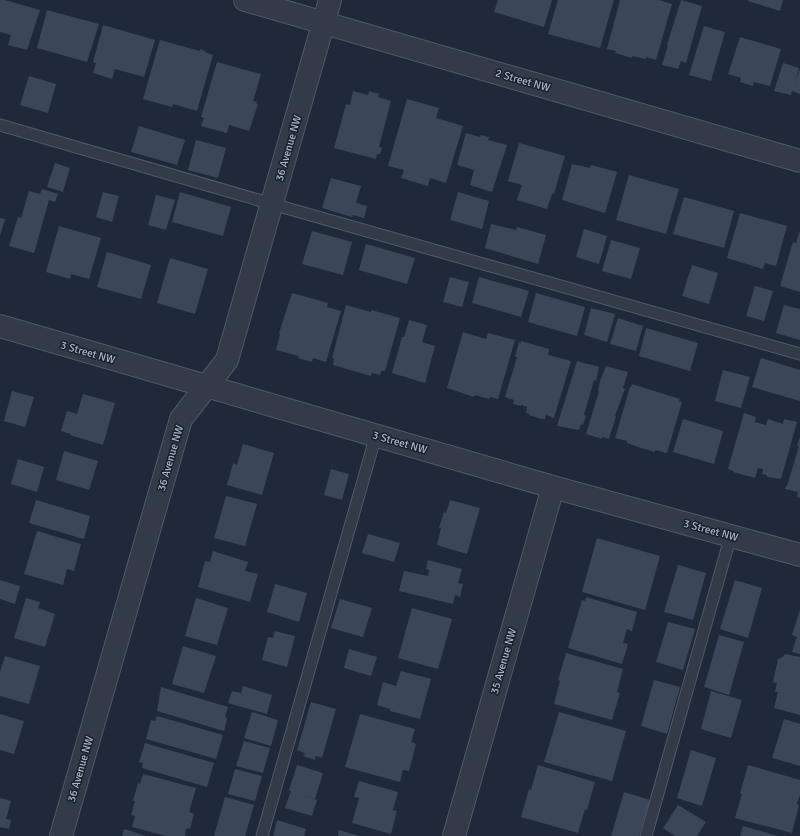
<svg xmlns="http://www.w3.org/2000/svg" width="800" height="836" viewBox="0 0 800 836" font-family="Signika,sans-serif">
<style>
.building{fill:#3b4759}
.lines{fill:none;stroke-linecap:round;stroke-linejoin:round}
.lane-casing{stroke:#505967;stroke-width:13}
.street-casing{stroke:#505967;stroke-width:24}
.lane{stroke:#333b49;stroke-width:11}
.street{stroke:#333b49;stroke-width:22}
.labels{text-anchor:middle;stroke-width:3;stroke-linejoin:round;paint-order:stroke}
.street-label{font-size:11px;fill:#adb6c6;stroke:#18212d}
</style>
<rect width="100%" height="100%" fill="#1f2939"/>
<g class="building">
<polygon points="0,0 5,0 40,10 27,50 8,45 11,35 0,32"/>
<polygon points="498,0 552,0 544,27 494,12"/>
<polygon points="558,0 614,0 600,48 548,34"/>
<polygon points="620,0 659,0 672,4 656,60 646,57 646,59 632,56 632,58 615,53 616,51 607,49"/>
<polygon points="681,0 702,6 686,63 681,61 678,69 662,65 668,45 667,45"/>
<polygon points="748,0 783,0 780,11 748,1"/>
<polygon points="47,10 99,24 87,62 37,48"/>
<polygon points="103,25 155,40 144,77 115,69 112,79 93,73 96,63 93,62"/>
<polygon points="704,26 725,32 711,81 689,75"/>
<polygon points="740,37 781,49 770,86 754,82 753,86 740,82 741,78 728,74"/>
<polygon points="160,40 200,51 200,49 205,51 205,52 213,55 197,111 173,104 172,107 143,99"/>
<polygon points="217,62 261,74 253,101 257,102 256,104 258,104 249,131 229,125 227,133 201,126 204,118 201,117"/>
<polygon points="783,63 799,68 795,83 800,69 800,94 792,91 791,95 774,91"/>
<polygon points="29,76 56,84 48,113 20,105"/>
<polygon points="353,91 368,95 369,91 379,94 378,97 391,101 379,147 382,148 380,154 377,154 376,159 334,148 346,104 350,105"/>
<polygon points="407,99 439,108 436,118 463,126 446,183 430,178 428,186 401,178 404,170 388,166"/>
<polygon points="139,126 185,140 177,165 131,152"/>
<polygon points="466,133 480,137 481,135 489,137 488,140 507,145 492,192 470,185 474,170 457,165"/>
<polygon points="196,140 226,148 218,178 188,170"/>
<polygon points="519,143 565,156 554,194 552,194 547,209 517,200 522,185 508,181"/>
<polygon points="55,163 70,168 63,192 47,187"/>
<polygon points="572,164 590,168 591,165 617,172 605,213 562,200"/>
<polygon points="629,175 679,189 666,234 616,220"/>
<polygon points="331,178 361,186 356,203 367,206 364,218 353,215 352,217 322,208"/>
<polygon points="42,189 58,194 55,202 49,200 34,253 9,246 18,217 21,218 29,191 40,194"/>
<polygon points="103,192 119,196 112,222 96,217"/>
<polygon points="180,192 231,207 223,236 172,222"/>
<polygon points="458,192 489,201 482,229 450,220"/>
<polygon points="156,195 175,200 166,230 148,225"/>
<polygon points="684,197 734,211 724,248 673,234"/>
<polygon points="740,213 787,226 776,266 765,263 763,269 727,258"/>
<polygon points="0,218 5,219 0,236"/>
<polygon points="491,224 516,230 517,227 546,235 538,264 485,248"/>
<polygon points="59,226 101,238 89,279 71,274 70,279 46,272"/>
<polygon points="584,229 607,236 599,264 576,257"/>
<polygon points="312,231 352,242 343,275 302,264"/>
<polygon points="800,231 800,292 780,286 793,242 796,243"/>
<polygon points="611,240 640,248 631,279 602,271"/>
<polygon points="366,244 415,258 407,284 359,270"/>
<polygon points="107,252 151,265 141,299 97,287"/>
<polygon points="170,258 208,269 195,314 157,303"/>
<polygon points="692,265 718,273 709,304 682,296"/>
<polygon points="450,277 469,282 462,307 443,302"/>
<polygon points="479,277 529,291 521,317 472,303"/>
<polygon points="755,286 773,291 764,321 746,316"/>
<polygon points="292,293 328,303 327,307 341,311 326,362 313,358 312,362 298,358 299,356 276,350 280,334 279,333"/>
<polygon points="536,293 585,307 577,336 528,322"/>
<polygon points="346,305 371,312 371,310 400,318 385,371 381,371 380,375 372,373 371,376 333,365 334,359 332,358"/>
<polygon points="784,305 800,309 800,340 776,333"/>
<polygon points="591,308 615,314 607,342 584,335"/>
<polygon points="618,318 643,326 636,351 610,344"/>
<polygon points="409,320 427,325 422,342 435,346 425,383 392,373 402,337 404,337"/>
<polygon points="646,328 698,343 690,371 639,356"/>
<polygon points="463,332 486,339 488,333 515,340 498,399 490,397 489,399 475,395 474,397 447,388"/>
<polygon points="521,341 549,349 548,355 571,361 554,418 546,415 545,419 541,419 529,415 530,414 526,413 527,407 521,405 521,406 513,404 514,400 505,397 517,357 515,357 519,342 521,343"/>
<polygon points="761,358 800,370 800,401 752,387"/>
<polygon points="577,361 599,367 596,381 594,380 584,415 586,416 583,425 581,424 579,430 557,426"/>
<polygon points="606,366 628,372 623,388 625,389 615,416 616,416 609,439 602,437 602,439 586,434 599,391 598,391 600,381"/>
<polygon points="723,370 750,377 741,408 715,401"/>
<polygon points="632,384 680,399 679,401 682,402 667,453 655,450 655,452 638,447 627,443 627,441 615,438 630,387 631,387"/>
<polygon points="12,391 34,397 25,427 4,421"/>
<polygon points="83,394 115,403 103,445 70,435 71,434 61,431 67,411 77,414"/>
<polygon points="744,413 756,417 755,422 766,425 768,419 783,424 784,419 797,422 781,479 767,477 767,475 762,474 763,469 758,468 755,478 733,472 733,471 728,469"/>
<polygon points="683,419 723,431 714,464 673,452"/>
<polygon points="800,437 800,498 797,497 798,492 785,489 786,486 787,486 799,446 797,446"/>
<polygon points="243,444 274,453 262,495 227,485 233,463 237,465"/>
<polygon points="64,451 98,461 89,490 56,480"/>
<polygon points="18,459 44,467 37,492 11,484"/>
<polygon points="331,469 349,474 342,500 324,495"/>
<polygon points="226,496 257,504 245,546 214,538"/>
<polygon points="36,500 90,516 84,539 29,523"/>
<polygon points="450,500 480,508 467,554 437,545 441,528 439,528 444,512 446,513"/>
<polygon points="37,531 81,544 74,571 67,569 63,585 24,574"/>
<polygon points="368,534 400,543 394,562 362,553"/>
<polygon points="597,538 660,556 645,610 582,592"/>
<polygon points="213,551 248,562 245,571 258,574 250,602 198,587 205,561 210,562"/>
<polygon points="428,560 462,569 458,583 463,584 460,597 455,595 453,604 399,591 404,571 428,576 429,570 426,569"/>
<polygon points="678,565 706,573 693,620 664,612"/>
<polygon points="0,580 20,586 15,604 0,599"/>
<polygon points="735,580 762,588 748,638 720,629"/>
<polygon points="275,584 307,593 299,622 267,612"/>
<polygon points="586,597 637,612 632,631 627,629 623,643 628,644 622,664 568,648 582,600 585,601"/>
<polygon points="26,598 40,602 38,608 55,614 45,647 14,638"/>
<polygon points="196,598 228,608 217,645 185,636"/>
<polygon points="340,599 372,608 363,637 331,628"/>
<polygon points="412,608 452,619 438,669 398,658"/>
<polygon points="800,610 800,654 792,652 797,637 792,635"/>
<polygon points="668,622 695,629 683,670 656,662"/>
<polygon points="275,631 295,636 287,667 262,660 268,637 273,638"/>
<polygon points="719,635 744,642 729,695 704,687"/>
<polygon points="183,646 216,656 204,693 172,684"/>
<polygon points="349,649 377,657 371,676 344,668"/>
<polygon points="566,653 623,669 617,692 620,693 612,720 554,704 560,681 558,680"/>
<polygon points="785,654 800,657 800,715 774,708 778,692 775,692 777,683 773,682 778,659 783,657"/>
<polygon points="5,656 40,666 29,704 0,696 0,672"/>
<polygon points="401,671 431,679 420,719 390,711 390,709 377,705 383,682 396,686"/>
<polygon points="654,680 680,687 667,734 641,726"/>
<polygon points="243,686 272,695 267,714 228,703 232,691 241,693"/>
<polygon points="161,687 228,707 225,717 227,718 224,731 157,711"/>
<polygon points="711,691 742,700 731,738 701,729"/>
<polygon points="311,702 336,709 322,758 316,756 315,760 303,756 305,753 297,750"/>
<polygon points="252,712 278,720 271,746 244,738"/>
<polygon points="559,712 626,731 612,781 544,762"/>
<polygon points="0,714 24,721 14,754 0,750"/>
<polygon points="360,714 415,729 411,742 416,744 409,771 403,770 400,782 345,767"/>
<polygon points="157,716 223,735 216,759 146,739 151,720 155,721"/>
<polygon points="784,719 800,724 800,766 772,758"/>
<polygon points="244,741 270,748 263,773 236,766"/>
<polygon points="145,743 214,763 207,787 142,768 143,763 139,762"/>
<polygon points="691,750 716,758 702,806 677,798"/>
<polygon points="297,765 323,773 315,799 300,794 317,800 312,816 285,808 291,791 289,790"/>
<polygon points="538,765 595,782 587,810 585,809 578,833 521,817 529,789 531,790"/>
<polygon points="748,765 800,780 800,795 797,804 799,805 792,833 735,818 742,794 740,793"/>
<polygon points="235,769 262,776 255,801 228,794"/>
<polygon points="143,774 196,788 189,812 194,814 190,829 186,828 185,836 166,836 132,827 135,816 131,815 135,801 133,801 138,783 140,784"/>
<polygon points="359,781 398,792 393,810 397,811 391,834 352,823 359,798 354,797"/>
<polygon points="624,792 650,800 639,836 611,836"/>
<polygon points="225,797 254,805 245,836 214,836"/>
<polygon points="0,798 11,801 6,819 11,820 9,829 0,827"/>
<polygon points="678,805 706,822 697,836 675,836 663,828"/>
<polygon points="277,820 306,829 304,836 273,836"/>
<polygon points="743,826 778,836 740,836"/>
<polygon points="124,829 146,836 122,836"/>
<polygon points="339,830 359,836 338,836"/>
</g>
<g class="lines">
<defs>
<g id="lane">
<polyline points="0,125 272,204 800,354"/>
<polyline points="262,836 376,435"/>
<polyline points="646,836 731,535"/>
</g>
<g id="street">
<polyline points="245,0 800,161"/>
<polyline points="0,326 553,487 800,555"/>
<polyline points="61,836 181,419 227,360 330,0"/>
<polyline points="454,836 553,487"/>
</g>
</defs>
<use href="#lane" class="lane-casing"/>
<use href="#street" class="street-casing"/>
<use href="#lane" class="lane"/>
<use href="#street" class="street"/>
</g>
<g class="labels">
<g class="street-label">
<text transform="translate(523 80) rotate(16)" y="4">2 Street NW</text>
<text transform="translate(288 148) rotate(-74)" y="4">36 Avenue NW</text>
<text transform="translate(88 352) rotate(16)" y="4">3 Street NW</text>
<text transform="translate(400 442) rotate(16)" y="4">3 Street NW</text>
<text transform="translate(170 458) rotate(-74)" y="4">36 Avenue NW</text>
<text transform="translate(711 530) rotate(15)" y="4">3 Street NW</text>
<text transform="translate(503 661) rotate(-74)" y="4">35 Avenue NW</text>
<text transform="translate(80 769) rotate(-74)" y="4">36 Avenue NW</text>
</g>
</g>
</svg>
